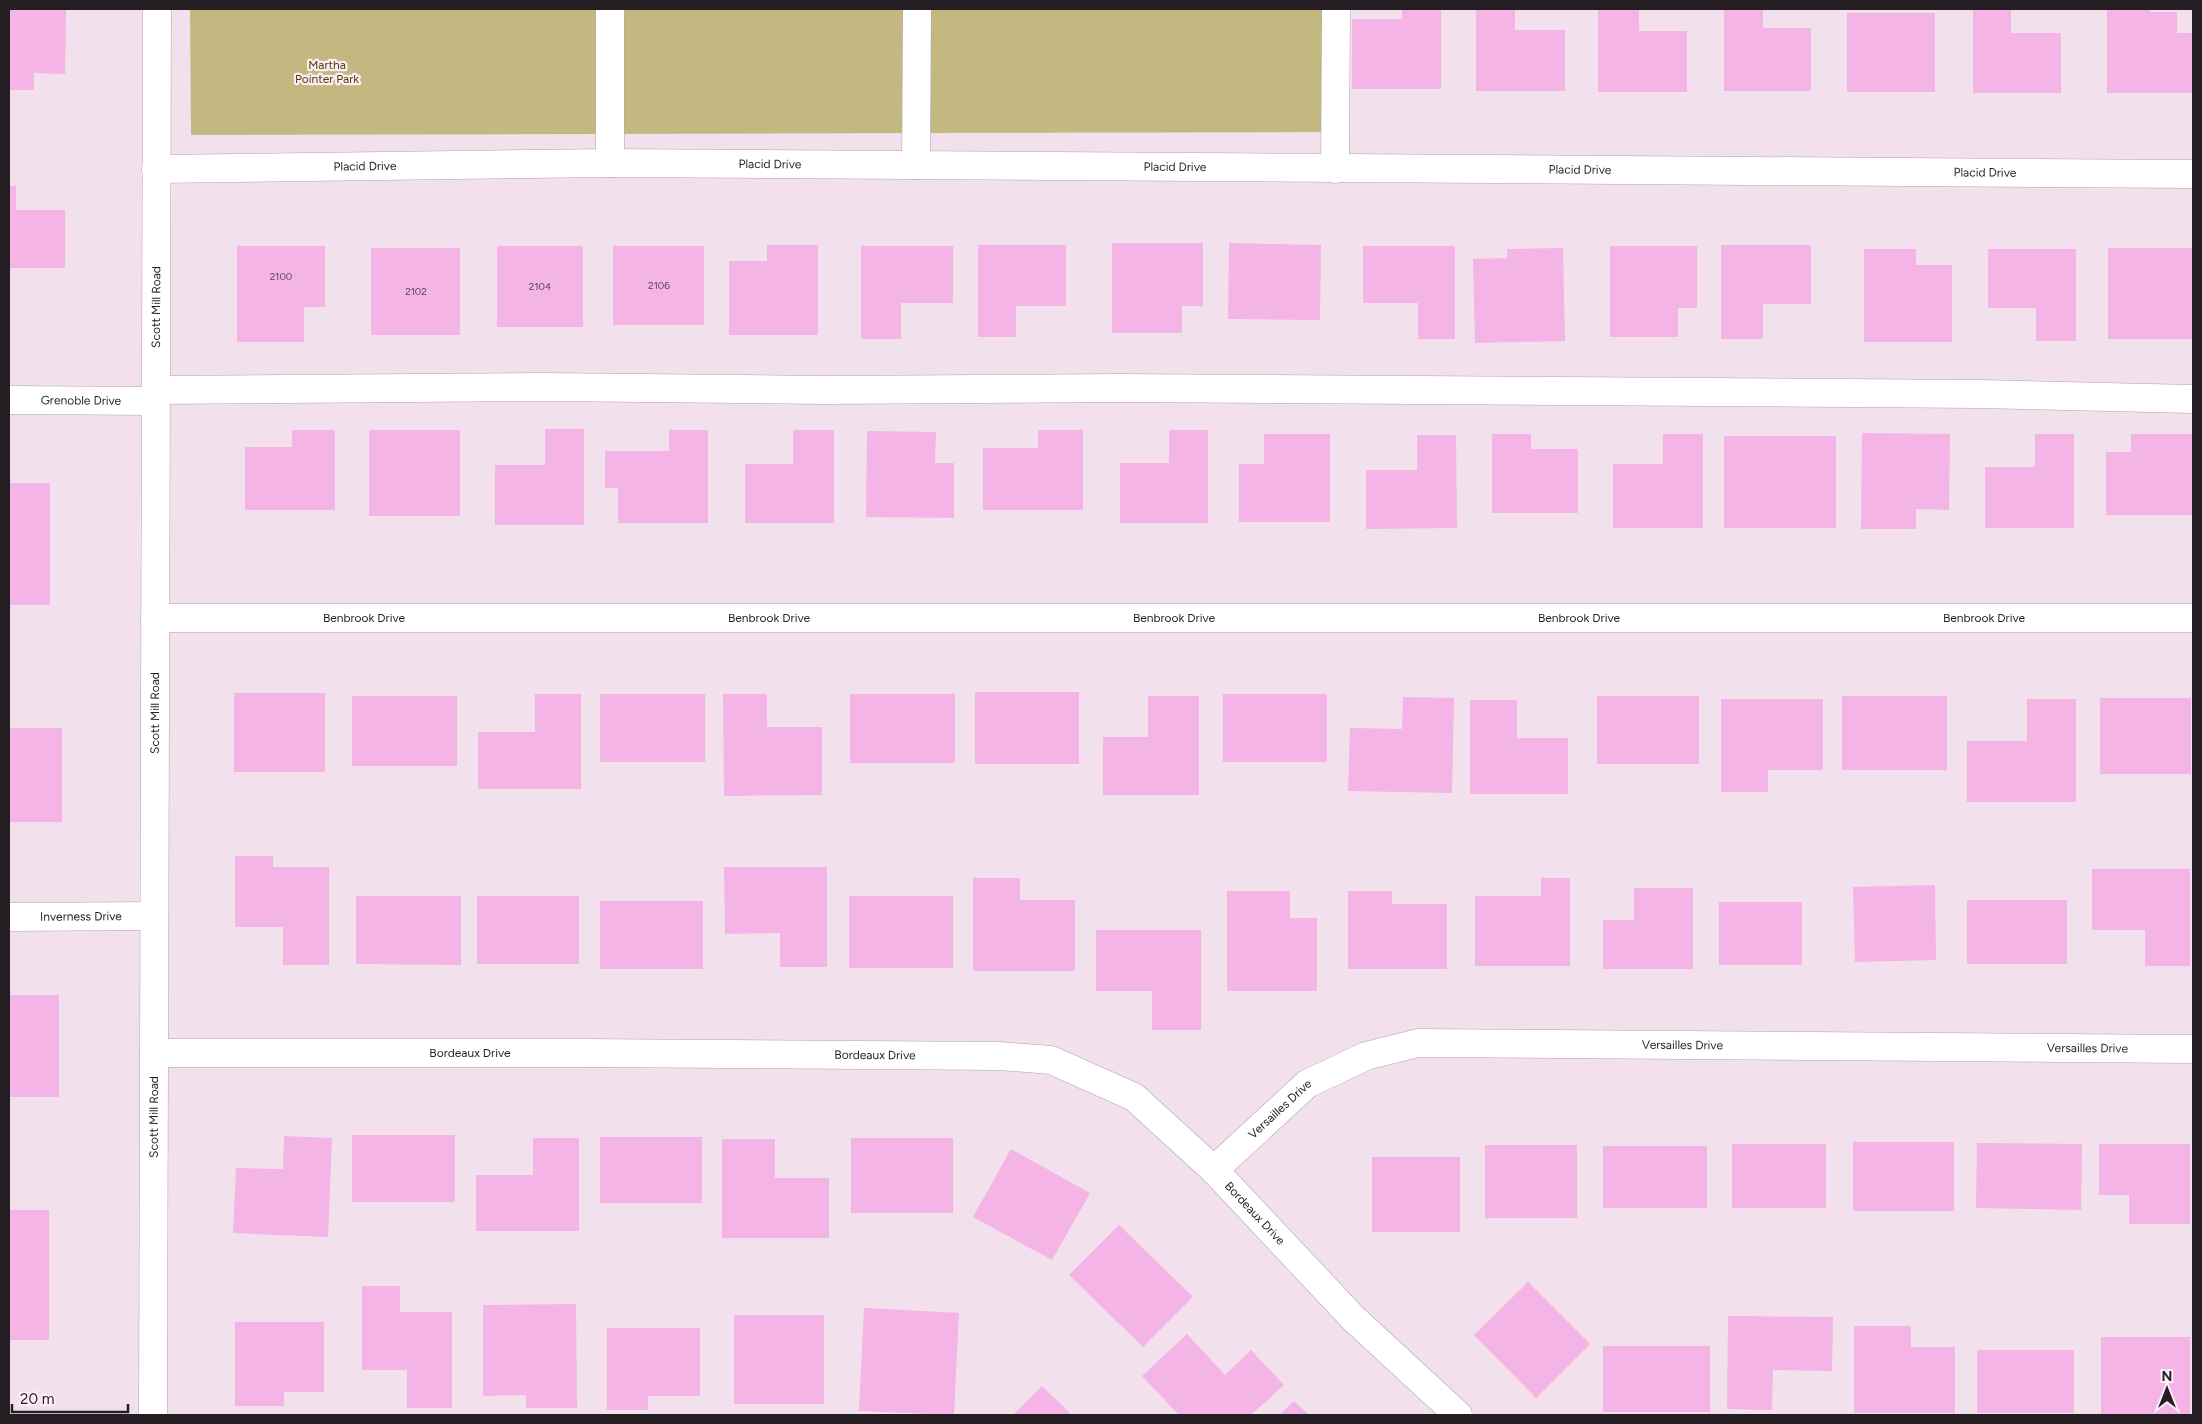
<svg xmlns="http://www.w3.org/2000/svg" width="2202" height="1424" viewBox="0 0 2202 1424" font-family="Figtree,sans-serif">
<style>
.green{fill:#c4b881}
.building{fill:#f4b4e5}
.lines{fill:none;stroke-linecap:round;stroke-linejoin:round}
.minor-casing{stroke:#b2a1ad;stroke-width:29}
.minor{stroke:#fff;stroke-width:28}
.labels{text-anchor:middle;stroke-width:4.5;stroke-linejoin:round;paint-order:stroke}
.number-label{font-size:10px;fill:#584453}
.park-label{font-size:12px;fill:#4c4001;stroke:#ffeefa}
.street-label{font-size:12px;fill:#241e22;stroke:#ffeefa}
</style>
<rect width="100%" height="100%" fill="#f2e0ed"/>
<polygon class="green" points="190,9 1330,9 1329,132 191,135"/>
<g class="building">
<polygon points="9,9 66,9 65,74 34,73 34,90 9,90"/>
<polygon points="1402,9 1441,9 1441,89 1352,89 1352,19 1402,19"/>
<polygon points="1476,9 1515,9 1515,30 1565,30 1565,91 1476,91"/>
<polygon points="1598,9 1639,9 1639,31 1687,31 1687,92 1598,92"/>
<polygon points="1724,9 1763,9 1763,28 1811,28 1811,91 1724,91"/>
<polygon points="1973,9 2011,9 2011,33 2061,33 2061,93 1973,93"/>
<polygon points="2107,9 2150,9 2150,12 2177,12 2177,33 2193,33 2193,93 2107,93"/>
<rect x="1847" y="13" width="88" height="79"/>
<polygon points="9,186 16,186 16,210 65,210 65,268 9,268"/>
<polygon points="1112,243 1203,243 1203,306 1182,306 1182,333 1112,333"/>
<polygon points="1229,243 1321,245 1320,320 1228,319"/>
<polygon points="767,245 818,245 818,335 729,335 729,261 767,261"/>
<polygon points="978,245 1066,245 1066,306 1016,306 1016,337 978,337"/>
<polygon points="1721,245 1811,245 1811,304 1763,304 1763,339 1721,339"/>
<polygon points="237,246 325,246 325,307 304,307 304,342 237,342"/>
<rect x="497" y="246" width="86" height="81"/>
<rect x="613" y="246" width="91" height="79"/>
<polygon points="861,246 953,246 953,303 901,303 901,339 861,339"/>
<polygon points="1363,246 1455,246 1455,339 1418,339 1418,303 1363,303"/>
<polygon points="1610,246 1697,246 1697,308 1678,308 1678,337 1610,337"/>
<rect x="371" y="248" width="89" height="87"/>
<polygon points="1563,248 1565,341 1475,343 1473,259 1507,258 1507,249"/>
<rect x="2108" y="248" width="85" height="91"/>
<polygon points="1864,249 1916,249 1916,265 1952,265 1952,342 1864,342"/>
<polygon points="1988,249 2076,249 2076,341 2036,341 2036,308 1988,308"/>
<polygon points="545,429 584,429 584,525 495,525 495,465 545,465"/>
<polygon points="292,430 335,430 335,510 245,510 245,447 292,447"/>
<rect x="369" y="430" width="91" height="86"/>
<polygon points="669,430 708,430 708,523 618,523 618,488 605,488 605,451 669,451"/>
<polygon points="793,430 834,430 834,523 745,523 745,464 793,464"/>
<polygon points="1038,430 1083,430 1083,510 983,510 983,448 1038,448"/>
<polygon points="1169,430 1208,430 1208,523 1120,523 1120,463 1169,463"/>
<polygon points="867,431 936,432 935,463 954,463 954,518 866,517"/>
<polygon points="1862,433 1950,434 1949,510 1916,509 1916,529 1861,529"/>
<polygon points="1264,434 1330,434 1330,522 1239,522 1239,464 1264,464"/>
<polygon points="1492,434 1531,434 1531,449 1578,449 1578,513 1492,513"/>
<polygon points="1663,434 1703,434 1703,528 1613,528 1613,464 1663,464"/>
<polygon points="2035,434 2074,434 2074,528 1985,528 1985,467 2035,467"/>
<polygon points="2131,434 2193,434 2193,515 2106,515 2106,452 2131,452"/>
<polygon points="1417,435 1456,435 1457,528 1366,529 1366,470 1417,470"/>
<rect x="1724" y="436" width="112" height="92"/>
<rect x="9" y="483" width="41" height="122"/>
<rect x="975" y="692" width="104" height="72"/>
<rect x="234" y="693" width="91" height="79"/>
<polygon points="535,694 581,694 581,789 478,789 478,732 535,732"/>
<rect x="600" y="694" width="105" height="68"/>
<polygon points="723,694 767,694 767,727 822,727 822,795 724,796"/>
<rect x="850" y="694" width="105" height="69"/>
<rect x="1223" y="694" width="104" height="68"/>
<rect x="352" y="696" width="105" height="70"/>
<polygon points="1148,696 1199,696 1199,795 1103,795 1103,737 1148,737"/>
<rect x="1597" y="696" width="102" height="68"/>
<rect x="1842" y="696" width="105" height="74"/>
<polygon points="1403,697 1454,698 1452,793 1348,791 1350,728 1402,729"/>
<rect x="2100" y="698" width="91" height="76"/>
<polygon points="1721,699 1823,699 1823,770 1768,770 1768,792 1721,792"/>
<polygon points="2027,699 2076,699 2076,802 1967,802 1967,741 2027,741"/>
<polygon points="1470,700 1517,700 1517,738 1568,738 1568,794 1470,794"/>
<rect x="9" y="728" width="53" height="94"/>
<polygon points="235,856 273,856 273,867 329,867 329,965 283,965 283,927 235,927"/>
<polygon points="724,867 827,867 827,967 780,967 780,933 725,934"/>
<polygon points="2092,869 2190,869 2190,966 2145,966 2145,930 2092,930"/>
<polygon points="973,878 1020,878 1020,900 1075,900 1075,971 973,971"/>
<polygon points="1541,878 1570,878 1570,966 1475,966 1475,896 1541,896"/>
<polygon points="1935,885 1936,960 1855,962 1853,887"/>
<polygon points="1634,888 1693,888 1693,969 1603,969 1603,920 1634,920"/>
<polygon points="1227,891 1290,891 1290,918 1317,918 1317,991 1227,991"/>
<polygon points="1348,891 1392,891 1392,904 1447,904 1447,969 1348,969"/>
<polygon points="356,896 461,896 461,965 356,964"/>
<rect x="477" y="896" width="102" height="68"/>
<rect x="849" y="896" width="104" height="72"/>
<rect x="1967" y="900" width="100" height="64"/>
<rect x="600" y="901" width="103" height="68"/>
<rect x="1719" y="902" width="83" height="63"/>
<polygon points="1096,930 1201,930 1201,1030 1152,1030 1152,991 1096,991"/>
<rect x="9" y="995" width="50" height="102"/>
<rect x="352" y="1135" width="103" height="67"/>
<polygon points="284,1136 332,1138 328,1237 233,1233 236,1168 283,1169"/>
<rect x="600" y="1137" width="102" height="66"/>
<polygon points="533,1138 579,1138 579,1231 476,1231 476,1175 533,1175"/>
<rect x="851" y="1138" width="102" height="75"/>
<polygon points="722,1139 775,1139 775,1178 829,1178 829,1238 722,1238"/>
<rect x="1853" y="1142" width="101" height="69"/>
<polygon points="1977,1143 2082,1144 2081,1210 1976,1208"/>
<rect x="1732" y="1144" width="94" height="64"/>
<polygon points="2099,1144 2190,1144 2190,1224 2129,1224 2129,1195 2099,1195"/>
<rect x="1485" y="1145" width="92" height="73"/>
<rect x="1603" y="1146" width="104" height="62"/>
<polygon points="1011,1149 1090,1193 1052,1260 973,1217"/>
<rect x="1372" y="1157" width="88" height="75"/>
<rect x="9" y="1210" width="40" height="130"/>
<polygon points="1119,1225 1193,1297 1143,1347 1069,1275"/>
<polygon points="1528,1282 1590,1344 1536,1398 1474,1335"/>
<polygon points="362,1286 400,1286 400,1312 452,1312 452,1408 407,1408 407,1370 362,1370"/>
<polygon points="576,1304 577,1408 526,1408 526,1395 483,1396 483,1305"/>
<polygon points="864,1308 959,1313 954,1415 859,1411"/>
<rect x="734" y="1315" width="90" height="89"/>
<polygon points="1728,1316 1833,1317 1832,1371 1773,1370 1772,1410 1727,1409"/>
<polygon points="235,1322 324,1322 324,1392 284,1392 284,1406 235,1406"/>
<polygon points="1854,1326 1911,1326 1911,1347 1955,1347 1955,1413 1854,1413"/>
<polygon points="607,1328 700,1328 700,1396 648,1396 648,1410 607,1410"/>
<polygon points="1187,1334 1225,1375 1251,1350 1284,1385 1251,1415 1179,1415 1142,1376"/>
<rect x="2101" y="1337" width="89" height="78"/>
<rect x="1603" y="1346" width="107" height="66"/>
<rect x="1977" y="1350" width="97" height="63"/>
<polygon points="1042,1386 1072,1415 1013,1415"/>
<polygon points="1294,1401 1309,1415 1279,1415"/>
</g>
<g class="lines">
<defs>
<g id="minor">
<polyline points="610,163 610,9"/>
<polyline points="916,165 917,9"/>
<path id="s1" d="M156 169 610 163 2193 174"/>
<polyline points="1335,169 1336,9"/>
<polyline points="156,390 544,387 823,390 1121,388 1980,394 2193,399"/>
<path id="s2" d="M9 400 155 401"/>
<path id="s3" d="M155 618H2193"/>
<path id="s4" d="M9 917 154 916"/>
<path id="s5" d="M154 1053H585L999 1056 1051 1060 1134 1097 1214 1170 1353 1318 1458 1415"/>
<path id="s6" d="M1214 1170 1307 1084 1366 1056 1418 1043 2193 1049"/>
<path id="s7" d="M153 1415 157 9"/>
</g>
</defs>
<use href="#minor" class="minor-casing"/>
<use href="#minor" class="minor"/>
</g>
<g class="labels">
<g class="number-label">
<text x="281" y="280">2100</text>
<text x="659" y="289">2106</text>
<text x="540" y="290">2104</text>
<text x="416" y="295">2102</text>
</g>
<g class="park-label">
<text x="327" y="69">Martha<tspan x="327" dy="14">Pointer Park</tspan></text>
</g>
<g class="street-label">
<text dy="4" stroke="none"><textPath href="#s1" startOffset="614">Placid Drive</textPath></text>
<text dy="4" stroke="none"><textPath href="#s1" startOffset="209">Placid Drive</textPath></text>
<text dy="4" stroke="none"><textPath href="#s1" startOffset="1019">Placid Drive</textPath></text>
<text dy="4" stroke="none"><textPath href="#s1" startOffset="1424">Placid Drive</textPath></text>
<text dy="4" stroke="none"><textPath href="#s1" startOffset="1829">Placid Drive</textPath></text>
<text dy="4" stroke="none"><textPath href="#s7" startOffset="1108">Scott Mill Road</textPath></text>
<text dy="4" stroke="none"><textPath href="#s2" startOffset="72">Grenoble Drive</textPath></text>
<text dy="4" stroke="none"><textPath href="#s3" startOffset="209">Benbrook Drive</textPath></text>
<text dy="4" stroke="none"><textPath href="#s3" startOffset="614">Benbrook Drive</textPath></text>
<text dy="4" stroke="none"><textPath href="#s3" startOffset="1019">Benbrook Drive</textPath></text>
<text dy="4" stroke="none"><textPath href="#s3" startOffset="1424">Benbrook Drive</textPath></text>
<text dy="4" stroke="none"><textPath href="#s3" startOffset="1829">Benbrook Drive</textPath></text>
<text dy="4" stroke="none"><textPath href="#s7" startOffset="702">Scott Mill Road</textPath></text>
<text dy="4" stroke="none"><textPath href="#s4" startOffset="72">Inverness Drive</textPath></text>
<text dy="4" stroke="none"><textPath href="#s6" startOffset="510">Versailles Drive</textPath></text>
<text dy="4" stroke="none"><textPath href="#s6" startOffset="915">Versailles Drive</textPath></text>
<text dy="4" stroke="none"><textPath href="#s5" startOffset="316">Bordeaux Drive</textPath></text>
<text dy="4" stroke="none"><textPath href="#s5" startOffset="721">Bordeaux Drive</textPath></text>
<text dy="4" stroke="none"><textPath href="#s6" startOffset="90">Versailles Drive</textPath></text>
<text dy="4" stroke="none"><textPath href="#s7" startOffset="298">Scott Mill Road</textPath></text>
<text dy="4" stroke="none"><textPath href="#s5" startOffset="1156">Bordeaux Drive</textPath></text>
</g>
</g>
<rect width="2202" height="1424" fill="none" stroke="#241e22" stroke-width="20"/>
<g transform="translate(2167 1389)" stroke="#ffeefa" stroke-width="4" paint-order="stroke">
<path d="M0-4L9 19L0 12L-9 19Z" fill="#241e22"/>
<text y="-8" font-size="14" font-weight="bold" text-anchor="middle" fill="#241e22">N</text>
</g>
<path d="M12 1404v8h116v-8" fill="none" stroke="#241e22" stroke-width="2.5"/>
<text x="20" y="1404" font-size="15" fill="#241e22" stroke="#ffeefa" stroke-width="4" paint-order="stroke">20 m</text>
</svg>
